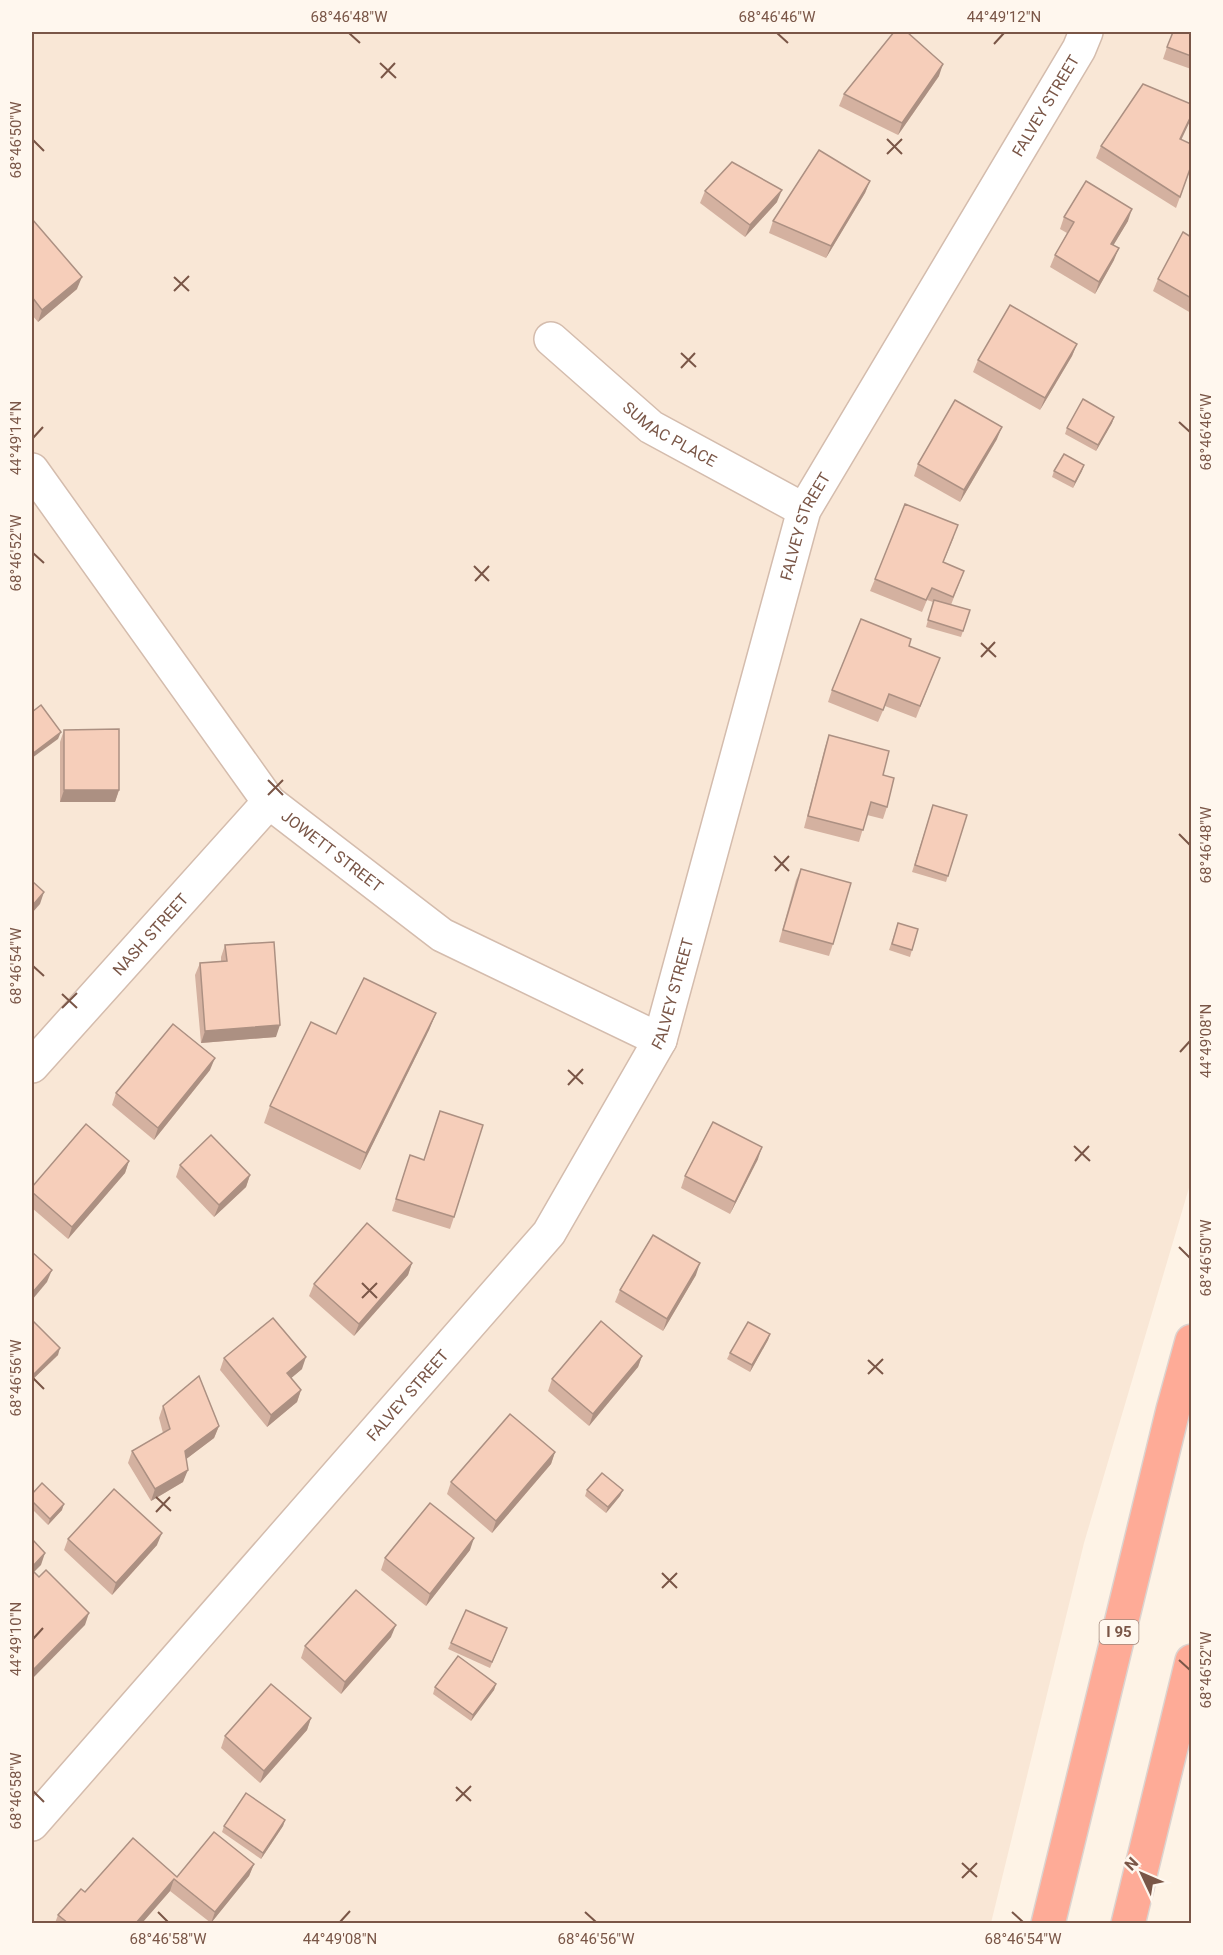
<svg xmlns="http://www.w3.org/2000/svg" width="1223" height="1955" viewBox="0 0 1223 1955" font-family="Roboto,sans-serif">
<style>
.residential{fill:#f9e7d6}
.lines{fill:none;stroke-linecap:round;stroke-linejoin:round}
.minor-casing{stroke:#d4bcad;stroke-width:36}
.highway-casing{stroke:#dcd3cf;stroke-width:36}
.minor{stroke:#fff;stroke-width:33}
.highway{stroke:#feab97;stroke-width:33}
.wall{fill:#d4b1a0}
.shaded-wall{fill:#ac9082}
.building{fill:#f6ceba;stroke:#ac9082;stroke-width:1.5}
.ticks{fill:none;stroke:#7a5647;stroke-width:2}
.labels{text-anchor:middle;stroke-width:5;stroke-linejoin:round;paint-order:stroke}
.shield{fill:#fff7ee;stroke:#a28679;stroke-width:1.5}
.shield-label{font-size:15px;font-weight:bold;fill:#7a5647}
.street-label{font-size:16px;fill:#7a5647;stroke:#fff7ee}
.neatline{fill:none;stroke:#7a5647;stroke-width:2}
.ticks-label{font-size:15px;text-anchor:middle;fill:#7a5647}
</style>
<rect width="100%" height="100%" fill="#fef3e6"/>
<polygon class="residential" points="32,32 1191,32 1191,1181 1084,1543 991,1923 32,1924"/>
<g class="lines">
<defs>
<g id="minor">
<path id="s1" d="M551 339 651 427 804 510"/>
<path id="s2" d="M32 470 269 802 442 935 660 1040"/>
<path id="s3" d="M32 1066 269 802"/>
<path id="s4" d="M32 1824 549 1233 660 1040 804 510 1079 49 1086 32"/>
</g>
<g id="highway">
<polyline points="1048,1924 1173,1410 1192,1341"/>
<polyline points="1128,1924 1192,1661"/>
</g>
</defs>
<use href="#minor" class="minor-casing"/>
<use href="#highway" class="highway-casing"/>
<use href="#minor" class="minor"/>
<use href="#highway" class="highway"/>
</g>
<g class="wall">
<polygon points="1191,32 1191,69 1163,59 1167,47"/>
<polygon points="939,76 898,135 839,106 844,94"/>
<polygon points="1181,140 1191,167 1176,208 1096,158 1101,146"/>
<polygon points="870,181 865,193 826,258 769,233 773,221"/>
<polygon points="705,191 777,202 745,237 700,203"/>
<polygon points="1064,217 1128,221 1113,245 1114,260 1095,294 1050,267 1055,255 1067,233 1060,229"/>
<polygon points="32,219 77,289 38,322 32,315"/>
<polygon points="1191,237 1191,313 1153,291 1158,279"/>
<polygon points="1077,344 1072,356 1040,410 973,372 978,360"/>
<polygon points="1114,417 1112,423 1096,451 1065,434 1067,428"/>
<polygon points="997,439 960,502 914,476 918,464"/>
<polygon points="1084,465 1073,488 1052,477 1054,471"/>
<polygon points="954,537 943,563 964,571 951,605 970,610 961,637 926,627 933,602 927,600 922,612 870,591 875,579"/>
<polygon points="909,646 935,670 916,718 885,706 878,722 828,702 832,690"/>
<polygon points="64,730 119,790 115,802 60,802 60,742"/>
<polygon points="829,735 883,775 887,807 883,819 867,815 859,842 804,828 825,747"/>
<polygon points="933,805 967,815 946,882 912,872"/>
<polygon points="801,869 833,944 829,956 779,942 796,880"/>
<polygon points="898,923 912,950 910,957 889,950"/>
<polygon points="225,945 276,1037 201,1043 195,975 200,963 221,961 221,957"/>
<polygon points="436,1013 429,1030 360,1170 264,1123 270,1106 336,1034"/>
<polygon points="210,1070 154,1140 112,1105 116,1093"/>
<polygon points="440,1111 454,1217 450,1229 392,1211 410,1155 424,1160"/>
<polygon points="758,1159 730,1214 681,1188 685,1176"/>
<polygon points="129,1161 125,1173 68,1239 32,1208 32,1187"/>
<polygon points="180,1165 250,1175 246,1187 214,1217 176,1177"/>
<polygon points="412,1263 408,1275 354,1336 309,1296 314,1284"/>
<polygon points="696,1275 663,1331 615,1302 620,1290"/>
<polygon points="32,1320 58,1355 32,1380"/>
<polygon points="770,1334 768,1340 750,1372 727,1359 730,1353"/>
<polygon points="642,1356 638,1367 589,1426 548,1391 552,1379"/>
<polygon points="224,1358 302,1369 291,1378 301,1390 297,1402 267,1427 220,1370"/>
<polygon points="163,1406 219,1426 214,1438 186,1459 183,1482 151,1501 128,1463 132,1451 163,1433 159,1418"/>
<polygon points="555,1452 551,1464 492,1533 447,1494 451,1482"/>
<polygon points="587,1490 623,1490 620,1496 606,1513 585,1496"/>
<polygon points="32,1494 62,1510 48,1525 32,1509"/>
<polygon points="68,1539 157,1545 112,1595 64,1550"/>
<polygon points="470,1550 426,1606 381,1570 385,1558"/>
<polygon points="507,1628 490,1668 448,1649 451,1643"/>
<polygon points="391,1637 341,1694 301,1658 305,1646"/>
<polygon points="496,1684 494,1690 471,1721 433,1694 435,1687"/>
<polygon points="311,1718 307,1730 260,1783 221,1748 225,1736"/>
<polygon points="285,1820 283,1826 261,1859 222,1832 224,1826"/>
<polygon points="254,1864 249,1876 211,1923 170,1891 142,1923 55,1923 58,1915 85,1892"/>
</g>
<g class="shaded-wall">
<polygon points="943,64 939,76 898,135 902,123"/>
<polygon points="1191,116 1191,119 1176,151 1180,139"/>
<polygon points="870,181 865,193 826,258 831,246"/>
<polygon points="782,190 777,202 745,237 750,225"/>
<polygon points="1132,209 1128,221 1107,256 1111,244"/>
<polygon points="1119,248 1114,260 1095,294 1099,282"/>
<polygon points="82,277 77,289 38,322 42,310"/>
<polygon points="1077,344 1072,356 1040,410 1045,398"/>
<polygon points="1114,417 1112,423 1096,451 1098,445"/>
<polygon points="1002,427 997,439 960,502 964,490"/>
<polygon points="1084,465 1082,471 1073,488 1075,482"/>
<polygon points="61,732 58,739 32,758 32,754"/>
<polygon points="64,790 119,790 115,802 60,802"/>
<polygon points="44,892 40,904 32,913 32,906"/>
<polygon points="436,1013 429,1030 360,1170 366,1153"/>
<polygon points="280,1025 276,1037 201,1043 205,1031"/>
<polygon points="215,1058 210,1070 154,1140 158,1128"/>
<polygon points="762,1147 758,1159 730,1214 735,1202"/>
<polygon points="129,1161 125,1173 68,1239 72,1227"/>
<polygon points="250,1175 246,1187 214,1217 219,1205"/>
<polygon points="412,1263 408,1275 354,1336 359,1324"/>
<polygon points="700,1263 696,1275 663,1331 667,1319"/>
<polygon points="52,1270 47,1282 32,1300 32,1293"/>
<polygon points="770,1334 768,1340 750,1372 752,1365"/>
<polygon points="60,1348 58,1355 32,1380 34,1374"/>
<polygon points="642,1356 638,1367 589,1426 593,1414"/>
<polygon points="306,1357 302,1369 283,1385 287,1373"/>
<polygon points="301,1390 297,1402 267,1427 271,1415"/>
<polygon points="219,1426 214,1438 181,1463 185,1451"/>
<polygon points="555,1452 551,1464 492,1533 496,1521"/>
<polygon points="188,1470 183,1482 151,1501 155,1489"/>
<polygon points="623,1490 620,1496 606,1513 608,1507"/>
<polygon points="64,1504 62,1510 48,1525 50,1519"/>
<polygon points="162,1533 157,1545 112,1595 116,1583"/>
<polygon points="474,1538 470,1550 426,1606 430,1594"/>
<polygon points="45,1553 41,1565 32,1574 32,1567"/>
<polygon points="89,1613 85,1625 32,1679 32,1671"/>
<polygon points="396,1625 391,1637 341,1694 345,1682"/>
<polygon points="496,1684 494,1690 471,1721 473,1715"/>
<polygon points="311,1718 307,1730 260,1783 264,1771"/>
<polygon points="285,1820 283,1826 261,1859 263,1853"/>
<polygon points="254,1864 249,1876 211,1923 215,1912"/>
<polygon points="174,1879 170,1891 142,1923 136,1923"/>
</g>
<g class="building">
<polygon points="894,32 907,32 943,64 902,123 844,94"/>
<polygon points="1173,32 1191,32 1191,56 1167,47"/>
<polygon points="1143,84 1191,104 1191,116 1180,139 1191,144 1191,166 1180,197 1101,146"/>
<polygon points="819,150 870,181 831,246 773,221"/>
<polygon points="732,162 782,190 750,225 705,191"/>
<polygon points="1086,181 1132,209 1111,244 1119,248 1099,282 1055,255 1074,222 1064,217"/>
<polygon points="32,219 82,277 42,310 32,297"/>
<polygon points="1183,232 1191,237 1191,298 1158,279"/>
<polygon points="1010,305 1077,344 1045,398 978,360"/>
<polygon points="1083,399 1114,417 1098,445 1067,428"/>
<polygon points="955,400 1002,427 964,490 918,464"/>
<polygon points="1064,454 1084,465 1075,482 1054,471"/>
<polygon points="905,504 958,525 943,562 964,571 953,597 932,588 926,600 875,579"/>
<polygon points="934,600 970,610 963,631 928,620"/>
<polygon points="861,619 911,639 909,646 940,658 920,706 889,694 883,710 832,690"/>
<polygon points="41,705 61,732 32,754 32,712"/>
<polygon points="119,729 119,790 64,790 64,730"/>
<polygon points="829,735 889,751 883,775 894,778 887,807 871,802 863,830 808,816"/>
<polygon points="933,805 967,815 948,876 915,865"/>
<polygon points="801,869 851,883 833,944 783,930"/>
<polygon points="32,881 44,892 32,906"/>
<polygon points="898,923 918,929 912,950 892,944"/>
<polygon points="274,942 280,1025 205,1031 200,963 227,961 225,945"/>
<polygon points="364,978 436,1013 366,1153 270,1106 311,1022 336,1034"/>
<polygon points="173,1024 215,1058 158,1128 116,1093"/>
<polygon points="440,1111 483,1125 454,1217 396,1199 410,1155 424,1160"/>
<polygon points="713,1122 762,1147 735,1202 685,1176"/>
<polygon points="86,1124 129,1161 72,1227 32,1192 32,1187"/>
<polygon points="211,1135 250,1175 219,1205 180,1165"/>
<polygon points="367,1223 412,1263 359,1324 314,1284"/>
<polygon points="653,1235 700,1263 667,1319 620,1290"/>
<polygon points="32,1252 52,1270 32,1293"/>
<polygon points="273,1318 306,1357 287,1373 301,1390 271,1415 224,1358"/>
<polygon points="32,1320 60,1348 34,1374 32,1371"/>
<polygon points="601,1321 642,1356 593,1414 552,1379"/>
<polygon points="748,1322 770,1334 752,1365 730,1353"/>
<polygon points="199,1376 219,1426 185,1451 188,1470 155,1489 132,1451 170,1429 163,1406"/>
<polygon points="510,1414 555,1452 496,1521 451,1482"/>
<polygon points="602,1473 623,1490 608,1507 587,1490"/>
<polygon points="42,1483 64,1504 50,1519 32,1501 32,1494"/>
<polygon points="114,1489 162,1533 116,1583 68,1539"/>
<polygon points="430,1503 474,1538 430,1594 385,1558"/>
<polygon points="32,1539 45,1553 32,1567"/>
<polygon points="32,1570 39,1577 46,1570 89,1613 32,1671"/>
<polygon points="356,1590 396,1625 345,1682 305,1646"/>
<polygon points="466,1610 507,1628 492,1662 451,1643"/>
<polygon points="458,1656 496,1684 473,1715 435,1687"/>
<polygon points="271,1684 311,1718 264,1771 225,1736"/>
<polygon points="246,1793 285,1820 263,1853 224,1826"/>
<polygon points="214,1832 254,1864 215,1912 174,1879 136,1923 68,1923 58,1915 81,1889 85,1892 133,1838 177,1877"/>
</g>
<path class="ticks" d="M349 33 360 43M777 33 788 43M994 44 1004 33M380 63 396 78M381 78 395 63M887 139 902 154M33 140 44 151M887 154 902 139M174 277 189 291M174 291 189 276M681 353 696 367M681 368 695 353M1179 422 1190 432M33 438 43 427M33 553 44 563M474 566 489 581M475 581 489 566M981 643 996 657M981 657 995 642M268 780 283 795M268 795 283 780M1179 834 1190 845M774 856 789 871M775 871 789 856M33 966 44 976M62 994 77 1008M62 1008 77 993M1180 1052 1190 1041M568 1070 583 1084M568 1085 583 1069M1074 1146 1090 1161M1075 1161 1089 1146M1179 1247 1190 1258M362 1283 377 1298M362 1298 377 1283M868 1360 883 1374M868 1374 883 1359M33 1378 44 1389M156 1497 171 1511M156 1512 170 1497M662 1573 677 1588M662 1588 677 1573M33 1639 43 1628M1179 1660 1190 1670M456 1787 471 1801M33 1791 44 1802M456 1801 471 1786M962 1863 977 1877M962 1878 977 1863M158 1912 168 1922M585 1912 596 1922M1012 1912 1023 1922M340 1922 350 1911"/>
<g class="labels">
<rect class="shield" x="1099.5" y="1620" width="39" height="24" rx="4.5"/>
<g class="shield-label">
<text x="1119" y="1637">I 95</text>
</g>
<g class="street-label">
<text dy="6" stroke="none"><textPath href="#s4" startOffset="2028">FALVEY STREET</textPath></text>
<text dy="6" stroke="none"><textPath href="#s1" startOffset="153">SUMAC PLACE</textPath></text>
<text dy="6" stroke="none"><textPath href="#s4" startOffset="1542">FALVEY STREET</textPath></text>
<text dy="6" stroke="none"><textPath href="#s2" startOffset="488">JOWETT STREET</textPath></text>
<text dy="6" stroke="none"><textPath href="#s3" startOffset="177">NASH STREET</textPath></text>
<text dy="6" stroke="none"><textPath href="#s4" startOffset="1056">FALVEY STREET</textPath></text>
<text dy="6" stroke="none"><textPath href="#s4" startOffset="570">FALVEY STREET</textPath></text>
</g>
</g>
<rect width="1223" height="1955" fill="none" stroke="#fff7ee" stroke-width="66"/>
<g transform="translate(1142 1874) rotate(314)" stroke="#fff7ee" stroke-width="4.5" paint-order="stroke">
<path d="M0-4.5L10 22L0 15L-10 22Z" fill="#7a5647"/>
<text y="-9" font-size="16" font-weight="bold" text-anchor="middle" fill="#7a5647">N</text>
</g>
<rect x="33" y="33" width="1157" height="1889" class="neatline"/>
<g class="ticks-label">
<text x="349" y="22">68°46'48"W</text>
<text x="777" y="22">68°46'46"W</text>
<text x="1004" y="22">44°49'12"N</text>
<text transform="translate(16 140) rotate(-90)" y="5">68°46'50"W</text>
<text transform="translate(1206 432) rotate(-90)" y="5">68°46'46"W</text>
<text transform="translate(16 438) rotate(-90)" y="5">44°49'14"N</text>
<text transform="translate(16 553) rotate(-90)" y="5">68°46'52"W</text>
<text transform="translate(1206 845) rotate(-90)" y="5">68°46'48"W</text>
<text transform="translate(16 966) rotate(-90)" y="5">68°46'54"W</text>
<text transform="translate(1206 1041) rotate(-90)" y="5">44°49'08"N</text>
<text transform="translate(1206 1258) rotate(-90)" y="5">68°46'50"W</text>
<text transform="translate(16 1378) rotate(-90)" y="5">68°46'56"W</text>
<text transform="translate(16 1639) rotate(-90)" y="5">44°49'10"N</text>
<text transform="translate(1206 1670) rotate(-90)" y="5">68°46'52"W</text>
<text transform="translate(16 1791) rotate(-90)" y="5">68°46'58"W</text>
<text x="168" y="1944">68°46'58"W</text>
<text x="340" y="1944">44°49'08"N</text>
<text x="596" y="1944">68°46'56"W</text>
<text x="1023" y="1944">68°46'54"W</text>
</g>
</svg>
